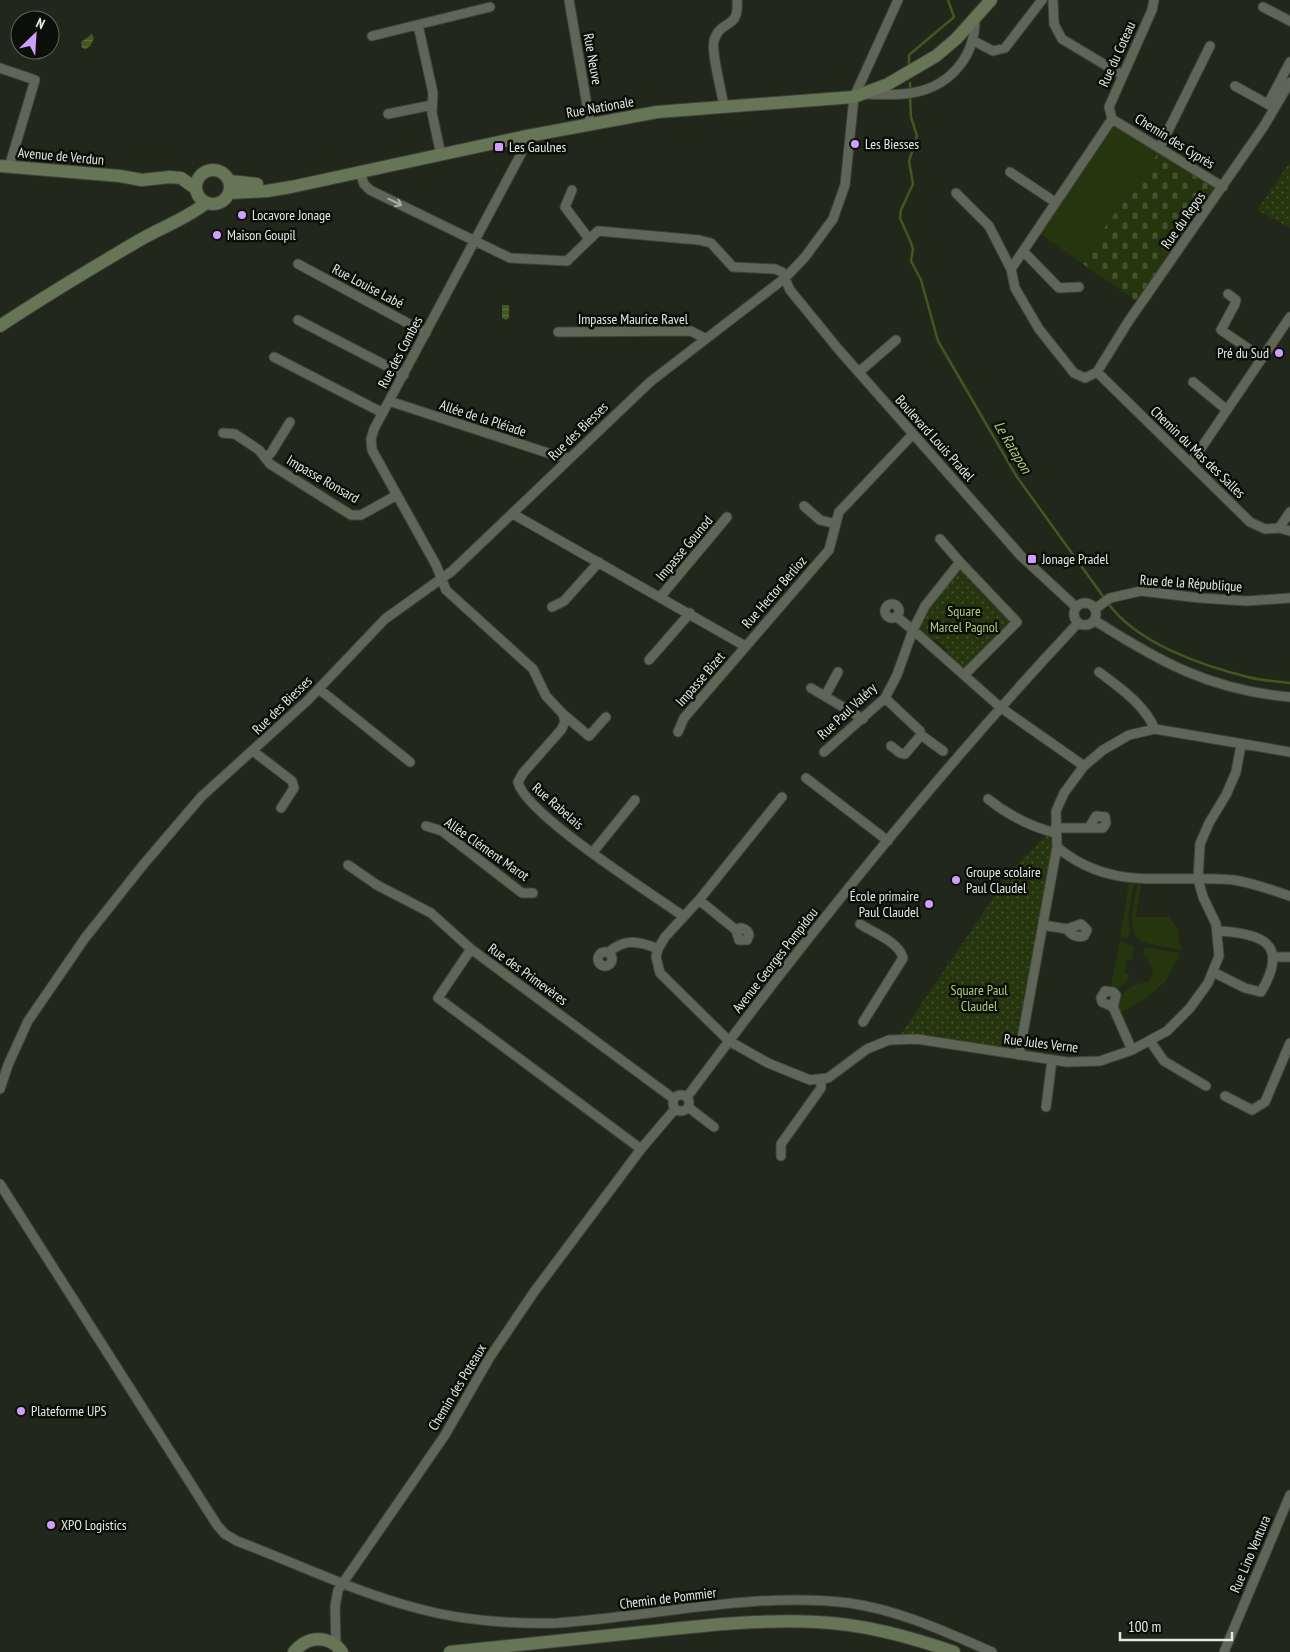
<svg xmlns="http://www.w3.org/2000/svg" width="1290" height="1652" font-family="'PT Sans Narrow',sans-serif">
<style>
.green{fill:#25350d}
.cemetery{fill:url(#cemetery-stones)}
.park{fill:url(#park-dots)}
.water{fill:url(#water-rules)}
.lines{fill:none;stroke-linecap:round;stroke-linejoin:round}
.stream{stroke:#41581e;stroke-width:2.5}
.minor-casing{stroke:#3f443a;stroke-width:11}
.secondary-casing{stroke:#3f443a;stroke-width:14}
.minor{stroke:#5f6658;stroke-width:9}
.secondary{stroke:#667555;stroke-width:12}
.oneway{stroke:#a9aea3}
.poi-dot{fill:#d19dfe;stroke:#0c0f09;stroke-width:2}
.labels{text-anchor:middle;dominant-baseline:central;stroke-width:5;stroke-linejoin:round;paint-order:stroke}
.street-label{font-size:14px;fill:#e5e9e0;stroke:#0c0f09}
.poi-label{font-size:14px;fill:#e5e9e0;stroke:#0c0f09;text-anchor:start}
.park-label{font-size:14px;fill:#aacf7b;stroke:#0c0f09}
.water-label{font-size:15px;font-style:italic;fill:#a9ce79;stroke:#0c0f09}
</style>
<defs>
<pattern id="cemetery-stones" width="16" height="16" patternUnits="userSpaceOnUse" patternTransform="scale(1.25)"><rect width="16" height="16" fill="#25350d"/><path d="M2 7V4a2 2 0 0 1 4 0v3zM10 15v-3a2 2 0 0 1 4 0v3z" fill="#445230"/></pattern>
<pattern id="park-dots" width="8" height="8" patternUnits="userSpaceOnUse" patternTransform="scale(1.25)"><rect width="8" height="8" fill="#25350d"/><path d="M2 2h.1M6 6h.1" fill="none" stroke="#445230" stroke-width="1.8" stroke-linecap="round"/></pattern>
<pattern id="water-rules" width="6" height="5" patternUnits="userSpaceOnUse" patternTransform="scale(1.25)"><rect width="6" height="5" fill="#41581e"/><path d="M0 2.5h6" fill="none" stroke="#5c703e"/></pattern>
</defs>
<rect width="100%" height="100%" fill="#21271a"/>
<path class="green" d="M1112,124L1159,152L1080,262L1038,232Z
M1129,883L1134,884L1128,917L1130,933L1126,938L1120,937Z
M1138,884H1141L1136,917H1169L1178,930L1181,950C1169,947 1154,946 1143,942C1124,934 1135,898 1138,884Z
M1120,941L1133,946V960L1127,959L1124,973L1130,975L1126,983L1117,990L1111,985Z
M1144,947L1180,953L1166,981L1146,998L1121,1013L1117,1008C1123,990 1130,984 1149,982L1153,972L1148,959L1143,954Z"/>
<path class="cemetery" d="M1159,152L1214,185L1216,193L1138,302L1080,262Z"/>
<path class="park" d="M1290,162V228L1257,210Z
M957,572H967L1010,618L1007,628L965,667L960,666L945,653L948,650L936,639L933,642L921,630L920,624L929,608Z
M1046,835L1052,840V847L1016,1043L1008,1050L928,1035L901,1034L1013,869Z"/>
<path class="water" d="M92,34L94,38L91,45L86,49L82,48L81,42Z
M502,305H509V318L506,320L502,318Z"/>
<g class="lines">
<path class="stream" d="M909,66V55L954,17L948,0
M910,90V83
M910,96L911,117L917,136L909,161L913,184L901,210L900,218L911,243L913,249L911,261L921,280L938,341L1017,477L1105,599
M1108,603C1136,643 1203,666 1248,677C1262,681 1276,681 1290,683"/>
<defs>
<path id="minor" d="M569,0L590,123
M1053,0L1054,24L1062,39L1122,75
M1263,7L1290,21
M418,25L433,93L432,113L441,155
M372,36L490,7
M974,41L993,51L1005,48L1042,0
M0,68L35,80L9,167
M1235,86L1273,107
M865,94C901,96 936,96 960,65C971,51 975,37 975,19
M1268,104L1290,62
M724,107C722,93 711,52 714,41C720,18 740,31 737,0
M388,114L432,105
M1112,119L1223,187
M1112,119L1109,107L1152,10L1154,0
M522,137L521,154L374,429L371,439L372,450L436,565L446,590L533,669L546,696L563,714L565,722L561,730L523,773L518,782C524,813 652,894 683,916
M1160,147L1210,46
M1010,172L1055,202
M360,173L364,184L370,190L510,258L567,261L598,231L699,240L711,243L733,267L775,269L782,272L790,290L839,350L1021,556L1076,607
M572,190L565,207L589,239
M956,193L989,226L1011,269L1112,119
M1023,251L1059,288L1079,287
M298,264L426,333
M1011,269L1015,288L1039,329L1074,373L1085,378L1097,372
M1228,294L1236,300L1235,304L1221,330L1262,358
M298,320L404,375
M558,332L691,331L706,339
M274,357L383,413
M859,372L896,340
M1097,372L1128,322L1264,126L1290,82
M1097,372L1250,522L1265,529L1279,528L1290,531
M1193,382L1227,410
M389,401L554,455L569,458
M223,433L235,434L259,450L270,464L351,515H361L397,495
M265,457L271,453L290,422
M1191,463L1290,317
M804,506L820,520L836,524
M513,514L745,646
M1279,528L1290,512
M940,539L960,562
M661,596L727,517
M1074 614a11 11 0 1 1 22 0a11 11 0 1 1-22 0Z
M885 611a7 7 0 1 1 14 0a7 7 0 1 1-14 0Z
M552,607L564,601L599,562
M1095,609L1110,598L1141,591L1200,598L1247,601L1290,598
M897,617L913,630L925,606L960,562L1017,622L964,675
M1094,620C1160,662 1210,690 1290,697
M649,660L690,613
M1099,672C1121,689 1143,703 1155,729
M811,688L863,719
M319,689L410,762
M825,696L838,672
M885,698L920,731L921,735L905,754L900,753L891,746
M563,714L589,736L606,717
M678,732L684,718L829,550L839,512L913,434
M921,735L943,751
M253,751L292,781L294,788L281,808
M824,752L885,698L897,675L913,630L1000,707L1084,766
M1290,752L1155,729L1129,735L1103,750L1084,766L1064,793L1056,811L1057,847C1113,894 1169,873 1234,880C1253,883 1272,890 1290,896
M806,778L888,841
M782,797L699,900L665,937L658,949L656,957L660,973L729,1041L768,1063L810,1080L828,1078L867,1049L889,1040L917,1039L1067,1062L1100,1061L1132,1050L1167,1031L1190,1008L1208,983L1219,956L1216,924L1203,897L1198,879L1200,844L1209,823L1226,795L1236,772L1241,745
M988,799C1009,816 1029,826 1055,833
M426,826L442,831L522,893H533
M1055,828H1103L1106,823L1105,817L1096,816L1090,826
M593,852L635,800
M348,865L377,885L431,913L471,949
M699,900L736,930L739,940H747L749,935C748,929 740,926 736,930
M860,924C874,933 899,942 903,958L863,1022
M1043,925L1067,929C1071,935 1077,938 1084,936L1087,930L1081,924L1067,929
M598 959a7 7 0 1 1 14 0a7 7 0 1 1-14 0Z
M609,952C625,938 639,941 658,949
M1275,957H1290
M1213,972L1245,988L1261,992C1290,943 1262,933 1217,931
M1113,1007L1102,1002L1101,998L1105,991L1113,992L1116,995L1113,1007L1132,1050
M1150,1041L1164,1061L1206,1086
M1019,1055L1057,847
M0,1089L8,1065L28,1021L85,938L143,865L201,797L308,700L385,619L452,571L650,382L785,278L805,257L833,219L845,185L854,97L898,0
M673 1103a8 8 0 1 1 16 0a8 8 0 1 1-16 0Z
M1225,1096L1252,1110L1265,1102L1290,1043
M687,1097C809,933 938,772 1078,623
M688,1107L714,1127
M1046,1107L1052,1060
M641,1149L438,998L471,949L674,1099
M781,1156V1144L821,1088V1079
M0,1184L217,1525L225,1534L237,1541C298,1564 357,1593 420,1609C464,1621 511,1624 557,1623C649,1617 757,1591 849,1603C899,1610 946,1632 992,1652
M336,1645L335,1607L338,1590L445,1435L490,1357L534,1292L641,1149L675,1109
M1224,1652L1290,1495"/>
<path id="secondary" d="M0,166L120,176L142,180L170,177L181,178L195,188
M196 187a17 17 0 1 1 34 0a17 17 0 1 1-34 0Z
M229,181L257,184
M229,193L267,191L291,187L522,137L657,112L854,97L888,84L936,56L956,39L991,0
M0,326C45,296 92,268 138,241C160,228 186,219 206,203
M294,1652C307,1636 329,1634 342,1652
M450,1652C515,1645 579,1639 643,1632C701,1626 759,1619 817,1622C864,1624 910,1637 954,1652"/>
</defs>
<use href="#minor" class="minor-casing"/>
<use href="#secondary" class="secondary-casing"/>
<use href="#minor" class="minor"/>
<use href="#secondary" class="secondary"/>
</g>
<defs><path id="oneway-shaft" d="M-6 0H5M1.5-3L5.5 0L1.5 3" fill="none" stroke-width="1.6" stroke-linecap="round" stroke-linejoin="round" transform="scale(1.25)"/></defs>
<use class="oneway" href="#oneway-shaft" transform="translate(395 202) rotate(26)"/>
<g class="poi-dot">
<circle cx="855" cy="144" r="5"/>
<rect x="494" y="142" width="10" height="10" rx="2.5"/>
<circle cx="242" cy="215" r="5"/>
<circle cx="217" cy="235" r="5"/>
<circle cx="1279" cy="353" r="5"/>
<rect x="1027" y="554" width="10" height="10" rx="2.5"/>
<circle cx="956" cy="880" r="5"/>
<circle cx="929" cy="904" r="5"/>
<circle cx="21" cy="1411" r="5"/>
<circle cx="51" cy="1525" r="5"/>
</g>
<g class="labels">
<g class="street-label">
<text transform="translate(1117 54) rotate(-66)">Rue du Coteau</text>
<text transform="translate(593 59) rotate(80)">Rue Neuve</text>
<text transform="translate(600 107) rotate(-10)">Rue Nationale</text>
<text transform="translate(1175 141) rotate(32)">Chemin des Cyprès</text>
<text transform="translate(61 156) rotate(5)">Avenue de Verdun</text>
<text transform="translate(1183 220) rotate(-55)">Rue du Repos</text>
<text transform="translate(368 286) rotate(28)">Rue Louise Labé</text>
<text x="633" y="319">Impasse Maurice Ravel</text>
<text transform="translate(400 352) rotate(-62)">Rue des Combes</text>
<text transform="translate(483 418) rotate(18)">Allée de la Pléiade</text>
<text transform="translate(578 431) rotate(-44)">Rue des Biesses</text>
<text transform="translate(935 438) rotate(48)">Boulevard Louis Pradel</text>
<text transform="translate(1198 452) rotate(44)">Chemin du Mas des Salles</text>
<text transform="translate(323 479) rotate(30)">Impasse Ronsard</text>
<text transform="translate(684 548) rotate(-50)">Impasse Gounod</text>
<text transform="translate(1191 583) rotate(4)">Rue de la République</text>
<text transform="translate(774 592) rotate(-49)">Rue Hector Berlioz</text>
<text transform="translate(700 679) rotate(-49)">Impasse Bizet</text>
<text transform="translate(282 705) rotate(-44)">Rue des Biesses</text>
<text transform="translate(847 711) rotate(-43)">Rue Paul Valéry</text>
<text transform="translate(558 806) rotate(41)">Rue Rabelais</text>
<text transform="translate(487 849) rotate(35)">Allée Clément Marot</text>
<text transform="translate(775 960) rotate(-52)">Avenue Georges Pompidou</text>
<text transform="translate(528 974) rotate(36)">Rue des Primevères</text>
<text transform="translate(1041 1043) rotate(7)">Rue Jules Verne</text>
<text transform="translate(457 1387) rotate(-59)">Chemin des Poteaux</text>
<text transform="translate(1250 1554) rotate(-67)">Rue Lino Ventura</text>
<text transform="translate(668 1598) rotate(-7)">Chemin de Pommier</text>
</g>
<g class="poi-label">
<text x="865" y="144">Les Biesses</text>
<text x="509" y="147">Les Gaulnes</text>
<text x="252" y="215">Locavore Jonage</text>
<text x="227" y="235">Maison Goupil</text>
<text x="1269" y="353" text-anchor="end">Pré du Sud</text>
<text x="1042" y="559">Jonage Pradel</text>
<text x="966" y="872">Groupe scolaire<tspan x="966" dy="16">Paul Claudel</tspan></text>
<text x="919" y="896" text-anchor="end">École primaire<tspan x="919" dy="16">Paul Claudel</tspan></text>
<text x="31" y="1411">Plateforme UPS</text>
<text x="61" y="1525">XPO Logistics</text>
</g>
<g class="park-label">
<text x="964" y="611">Square<tspan x="964" dy="16">Marcel Pagnol</tspan></text>
<text x="979" y="990">Square Paul<tspan x="979" dy="16">Claudel</tspan></text>
</g>
<g class="water-label">
<text transform="translate(1013 447) rotate(59)">Le Ratapon</text>
</g>
</g>
<g transform="translate(35 35) rotate(25)"><circle r="24" fill="#0c0f09" stroke="#63665f"/>
<path d="M0-4L9 19L0 12L-9 19Z" fill="#d19dfe"/>
<text y="-8" font-size="14" font-weight="bold" text-anchor="middle" fill="#e5e9e0">N</text>
</g>
<path d="M1120 1632v8h112v-8" fill="none" stroke="#e5e9e0" stroke-width="2.5"/>
<text x="1128" y="1632" font-size="15" fill="#e5e9e0" stroke="#0c0f09" stroke-width="4" paint-order="stroke">100 m</text>
</svg>
